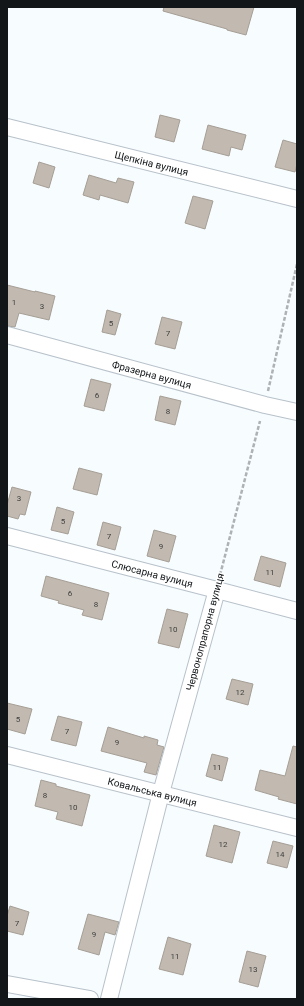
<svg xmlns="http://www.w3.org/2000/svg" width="304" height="1006" font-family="Roboto,sans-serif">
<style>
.building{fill:#c2bab1;stroke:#a59e95}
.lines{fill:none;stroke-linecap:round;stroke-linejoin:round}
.street-casing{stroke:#b8c2ca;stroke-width:18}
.path{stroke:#aeb2b5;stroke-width:2.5;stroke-dasharray:4 2;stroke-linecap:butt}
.street{stroke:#fff;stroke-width:16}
.labels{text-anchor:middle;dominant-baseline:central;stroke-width:3;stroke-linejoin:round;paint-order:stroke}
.number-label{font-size:8px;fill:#3e3f3e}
.street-label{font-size:10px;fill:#121618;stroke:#fff}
</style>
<rect width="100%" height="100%" fill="#f7fcff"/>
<path class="building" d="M164,7H254L246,35L227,30V29L163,11Z
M160,115L180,120L174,142L155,137Z
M208,125L246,135L242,150L231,147L229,156L202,149Z
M283,140L297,144V164L295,172L275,167Z
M39,162L55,167L49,188L33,183Z
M89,175L116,183L118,178L134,182L128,203L100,195L99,200L83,195Z
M193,196L213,201L205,229L185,223Z
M7,285L35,292V291L55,296L49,320L19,313L15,327L7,326Z
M107,310L121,314L115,335L102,332Z
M162,317L182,322L175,349L155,344Z
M91,379L111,384L104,411L84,406Z
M160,396L181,401L175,425L155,420Z
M79,468L102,474L97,495L73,489Z
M12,487L31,492L25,515L20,514L18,519L7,516V505Z
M57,507L74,512L68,534L51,530Z
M103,522L121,527L115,550L97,545Z
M154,530L176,536L169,562L147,556Z
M261,556L286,563L280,587L254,580Z
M46,576L109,593L102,620L82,615L84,610L58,603L59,601L41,596Z
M167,609L188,614L179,648L158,643Z
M232,679L253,684L248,705L226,699Z
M7,703L32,709L25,734L7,729Z
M58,716L82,722L76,746L51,740Z
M108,727L144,738V736L158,740L157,745L164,747L156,775L144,772L147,763L101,751Z
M293,746L297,747V804L278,799L279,797L255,790L260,770L285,776Z
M212,754L228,758L222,781L206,776Z
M41,780L56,784V786L90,795L82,826L56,819L58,812L35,806Z
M214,825L240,832L232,863L206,856Z
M273,841L293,846L287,868L267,863Z
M10,906L29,912L23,935L7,931V916Z
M88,914L119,922L115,935L105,932L99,955L78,949Z
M168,937L191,944L183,975L159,969Z
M247,951L266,956L258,987L239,982Z"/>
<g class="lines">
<defs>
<g id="street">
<path id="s1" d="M7,127L297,199"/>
<path id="s2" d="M7,335L265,405L297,412"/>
<path id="s3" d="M7,536L217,590L297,611"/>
<path id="s4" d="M7,755L297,828"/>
<path d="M7,984L90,999"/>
<path d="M109,999L161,793L217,590"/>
</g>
</defs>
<use href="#street" class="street-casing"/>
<path class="path" d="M268,391L297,264
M220,575L260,421"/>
<use href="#street" class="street"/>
</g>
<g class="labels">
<g class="number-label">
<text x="14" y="302">1</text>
<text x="42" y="306">3</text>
<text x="111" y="323">5</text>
<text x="168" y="333">7</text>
<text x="97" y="395">6</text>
<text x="168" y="411">8</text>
<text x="19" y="498">3</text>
<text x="63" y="521">5</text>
<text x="109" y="536">7</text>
<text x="161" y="546">9</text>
<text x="270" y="572">11</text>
<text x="70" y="593">6</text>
<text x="96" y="604">8</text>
<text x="173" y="629">10</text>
<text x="240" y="692">12</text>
<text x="18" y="719">5</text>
<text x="67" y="731">7</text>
<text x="117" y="742">9</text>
<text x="217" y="767">11</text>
<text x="45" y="795">8</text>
<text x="73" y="807">10</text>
<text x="223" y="844">12</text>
<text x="280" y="854">14</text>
<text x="17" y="923">7</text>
<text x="94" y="934">9</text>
<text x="175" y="956">11</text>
<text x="253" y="969">13</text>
</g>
<g class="street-label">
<text stroke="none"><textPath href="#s1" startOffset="149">Щепкіна вулиця</textPath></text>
<text stroke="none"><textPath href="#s2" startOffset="150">Фразерна вулиця</textPath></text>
<text stroke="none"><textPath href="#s3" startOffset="150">Слюсарна вулиця</textPath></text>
<text transform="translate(205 632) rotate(-75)">Червонопрапорна вулиця</text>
<text stroke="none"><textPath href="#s4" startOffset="150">Ковальська вулиця</textPath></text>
</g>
</g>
<rect width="304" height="1006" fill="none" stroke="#121618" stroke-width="16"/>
</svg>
